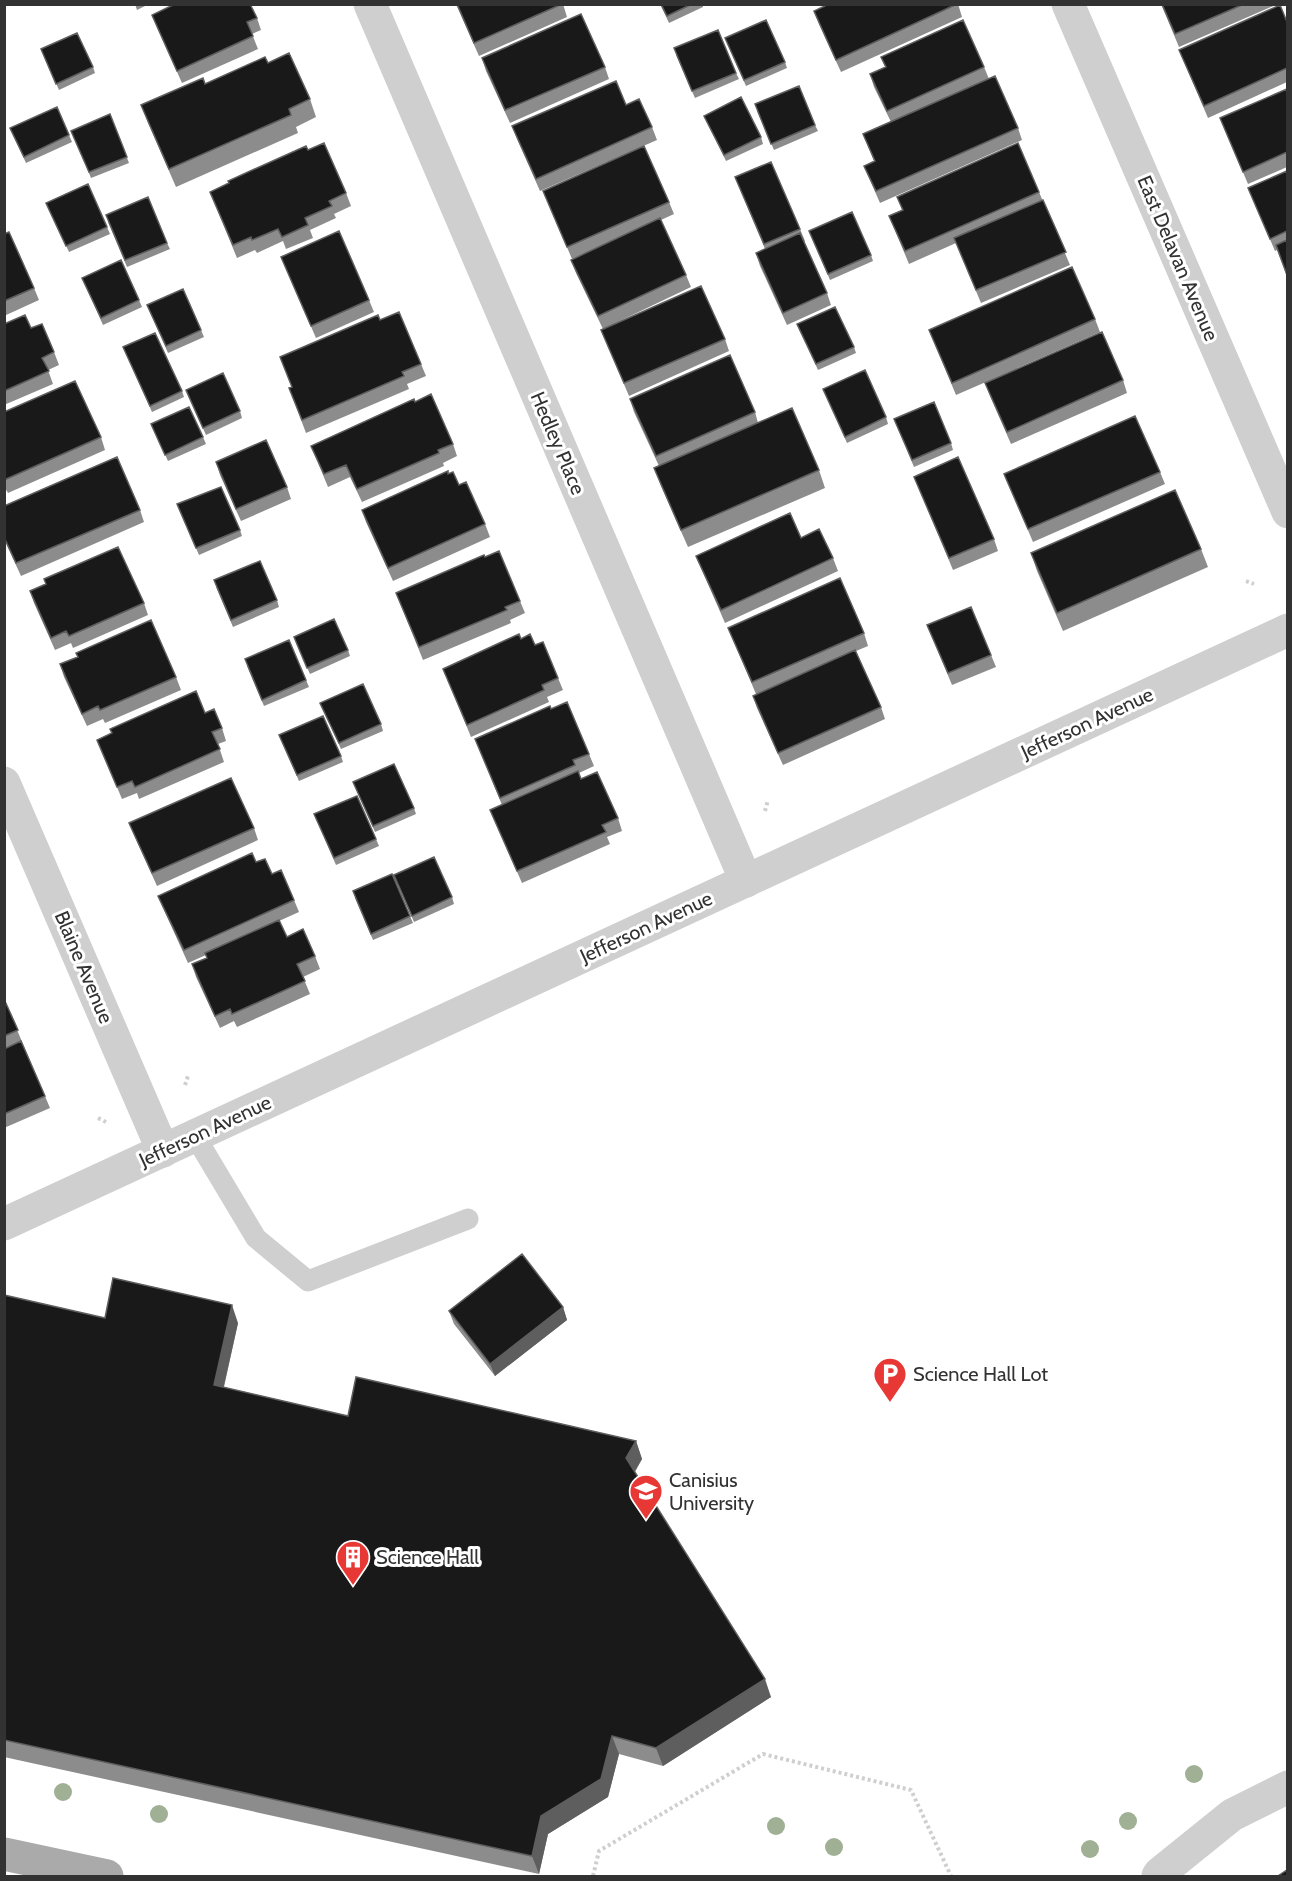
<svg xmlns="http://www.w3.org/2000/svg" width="1292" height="1881" font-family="Cabin,sans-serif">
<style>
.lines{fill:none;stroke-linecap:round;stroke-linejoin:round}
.path{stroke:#cfcfcf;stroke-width:4;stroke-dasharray:3 3;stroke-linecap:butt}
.service{stroke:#cfcfcf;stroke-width:21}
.minor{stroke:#cfcfcf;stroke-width:33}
.tertiary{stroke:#cfcfcf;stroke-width:33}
.primary{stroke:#aaa;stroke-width:33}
.tree{fill:#9fb095}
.wall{fill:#8c8c8c}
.shaded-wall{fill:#5e5e5e}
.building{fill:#191919;stroke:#5e5e5e;stroke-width:1.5}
.labels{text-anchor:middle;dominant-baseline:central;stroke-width:6;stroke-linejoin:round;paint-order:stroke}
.street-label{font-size:20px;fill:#323232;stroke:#fff}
.poi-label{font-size:20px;fill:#323232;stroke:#fff;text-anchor:start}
</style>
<rect width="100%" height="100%" fill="#fff"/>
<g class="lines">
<path class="path" d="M1246,581L1254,584
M765,811L768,800
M185,1085L188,1076
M98,1118L106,1122
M593,1876L599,1851L763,1754L911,1790L951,1876"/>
<path class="service" d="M195,1136L256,1238L308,1281L468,1219"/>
<path class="minor" d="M370,4L746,881
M4,783L163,1151
M1158,1876L1160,1873L1232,1815L1288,1787"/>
<path class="tertiary" d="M1068,4L1288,512
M4,1224L1288,630"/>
<path class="primary" d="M4,1854L107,1876"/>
</g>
<g class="tree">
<circle cx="1194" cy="1774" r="9"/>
<circle cx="63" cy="1792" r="9"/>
<circle cx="159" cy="1814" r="9"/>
<circle cx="1128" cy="1821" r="9"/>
<circle cx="776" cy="1826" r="9"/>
<circle cx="834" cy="1847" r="9"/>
<circle cx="1090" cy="1849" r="9"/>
</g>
<path class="wall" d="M135,4H149L137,10Z
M456,4H563L567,17L479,56Z
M660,4H703V7L669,23Z
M958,4L962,17L841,72L819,24L814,11Z
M1161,4H1278L1179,47Z
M152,15L257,18L261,30L252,34L258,49L182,83L157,27Z
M1287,22V82L1208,118L1179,50Z
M725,38L785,62L787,68L746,86Z
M41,49L93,67L95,73L59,90Z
M676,55L736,73L739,79L695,98Z
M881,57L984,67L989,79L1018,128L1022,140L880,203L869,178L864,166L874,161L863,134L891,122L874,87L870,74L885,67Z
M482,58L605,67L609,79L510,123L486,71Z
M268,63L310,99L316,117L296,127L298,133L176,187L148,123L141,105Z
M1287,89V167L1248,184L1220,118Z
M757,111L815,125L818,131L774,150Z
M110,114L129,163L91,178L74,137Z
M704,116L761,137L763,144L726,161Z
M512,126L652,127L657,140L540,191L517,139Z
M10,128L69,135L72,142L26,163Z
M308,150L346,193L351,206L334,214L336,218L310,230L313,238L286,249L283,241L257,253L255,250L237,258L210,192Z
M1287,171V276L1277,250L1275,251L1248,188Z
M735,177L800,229L805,241L804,242L827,293L831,305L787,325L760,266L756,253L765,249Z
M543,191L669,202L674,214L661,220L686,275L691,287L603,329L576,273L571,260L604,245L572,259Z
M1039,192L1070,265L981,303L956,243L909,264L889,216L902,210L897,197Z
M46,203L107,227L110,234L69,252Z
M108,222L167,243L170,249L127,267Z
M809,231L871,255L873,261L830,280Z
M4,234L34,288L39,300L4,316Z
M281,257L369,300L374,312L316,338L286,269Z
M82,278L139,300L142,307L103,325Z
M147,305L201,330L204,337L168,353Z
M1095,319L1100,332L956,395L929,330Z
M380,320L421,364L426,376L407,384L409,389L306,433L289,388L292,387L280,357Z
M4,324L31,328L54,352L59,365L48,370L53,384L4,405Z
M797,324L854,347L856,353L818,370Z
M601,330L725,339L729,351L629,396Z
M123,347L182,391L184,397L152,412Z
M1123,380L1127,393L1011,444L990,396L985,383Z
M823,389L886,417L888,424L847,443Z
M186,390L240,411L242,418L206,435Z
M630,399L755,412L758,423L819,470L825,488L688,547L661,486L654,468L659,466L634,412Z
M415,402L453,444L457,456L443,463L444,466L362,502L350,477L328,487L311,446Z
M4,412L101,437L105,450L8,493L5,488H4Z
M894,419L951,443L953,450L914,467Z
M151,424L203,437L206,444L168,461Z
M216,462L287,487L291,499L241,521L220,475Z
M1160,472L1165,484L1033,542L1004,474Z
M914,477L994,539L998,551L953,570Z
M459,485L485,524L490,537L393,581L366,522L362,510Z
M4,506L140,510L144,522L21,576L4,539Z
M180,511L240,530L242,536L199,555Z
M801,538L833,558L838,571L725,623L701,568L696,556Z
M1201,549L1208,567L1063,631L1037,571L1031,553Z
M216,587L277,600L279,607L233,627Z
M30,591L144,603L148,615L73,648L71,643L55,650L34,603Z
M396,593L520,601L525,613L510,620L511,623L423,660Z
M927,625L991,655L996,667L952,685Z
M728,628L864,633L868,646L856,651L881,707L885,719L783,765L757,708L753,696L756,694Z
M521,639L535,645L558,678L563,690L547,697L549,702L471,737L443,669Z
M296,643L348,650L350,656L310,674Z
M60,664L176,677L181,690L105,723L103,719L87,726L64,677Z
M247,666L306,680L309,687L264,706Z
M320,703L381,724L383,731L341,749Z
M551,709L589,754L594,766L579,773L581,779L618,818L622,831L607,837L610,844L522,883L490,810L502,805L475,739Z
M205,713L222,728L226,741L218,744L224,762L139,799L137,793L122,799L97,740Z
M279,735L341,756L343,762L299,781Z
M353,782L414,808L416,814L375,832Z
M314,814L376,839L379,846L336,865Z
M129,823L254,828L258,840L157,886L134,835Z
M256,862L272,874L294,900L299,912L279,921L287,937L315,956L320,969L303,977L310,994L237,1027L234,1021L220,1028L196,977L192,964L207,958L206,955L188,963L163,908L158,896Z
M394,875L452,897L454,904L414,922Z
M355,898L410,916L413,923L373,940Z
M4,999L50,1108L4,1128Z
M4,1295L105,1318L238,1323L224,1387L348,1416L636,1441L642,1459L635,1472L771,1697L663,1766L619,1754L608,1797L548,1834L539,1874L4,1757Z
M563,1307L567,1320L495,1376L454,1324L449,1311Z"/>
<path class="shaded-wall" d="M232,1305L238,1323L220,1403L214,1385Z
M563,1307L567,1320L495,1376L490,1364Z
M636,1441L642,1459L632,1476L626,1458Z
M765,1679L771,1697L663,1766L656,1748Z
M612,1736L619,1754L608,1797L548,1834L539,1874L532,1856L541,1816Z"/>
<path class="building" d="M175,4H250L257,18L247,22L253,36L177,71L152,15Z
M457,4H562L474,43Z
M661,4H692L667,16Z
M829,4H957L836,60L814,11Z
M1162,4H1244L1175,34Z
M1280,5L1287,22V68L1204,106L1179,50Z
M581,14L605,67L505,110L482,58Z
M766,20L785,62L744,80L725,38Z
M963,20L984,67L887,111L870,74L886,67L881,57Z
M718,30L736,73L692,91L674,48Z
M77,33L93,67L56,84L41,49Z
M289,53L310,99L289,109L291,115L169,169L141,105L203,78L205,84L265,57L268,63Z
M995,76L1018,128L876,191L864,166L875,161L863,134Z
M616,81L626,105L639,99L652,127L536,179L512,126Z
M799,86L815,125L771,144L755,104Z
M1287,89V152L1243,172L1220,118Z
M741,97L761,137L724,155L704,116Z
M57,107L69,135L24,157L10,128Z
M110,114L127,157L89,172L71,131Z
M324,143L346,193L329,201L332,206L305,218L308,225L282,237L278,229L252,240L251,237L233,245L210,192L229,183L228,181L306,146L308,150Z
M1018,143L1039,192L905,251L889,216L903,210L897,197Z
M644,146L669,202L567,247L543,191Z
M771,162L800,229L764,244L735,177Z
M1287,171V231L1270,239L1248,188Z
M88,184L107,227L66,246L46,203Z
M148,197L167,243L125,260L106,215Z
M1043,200L1066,252L976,290L954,238Z
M852,212L871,255L828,274L809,231Z
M660,218L686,275L598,316L571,260Z
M339,231L369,300L311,326L281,257Z
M9,232L34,288L4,301V234Z
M800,233L827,293L783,313L756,253Z
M1287,240V275L1276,245Z
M121,260L139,300L101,318L82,278Z
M1072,267L1095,319L952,383L929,330Z
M701,286L725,339L624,383L601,330Z
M183,289L201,330L166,346L147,305Z
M835,307L854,347L816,364L797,324Z
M399,312L421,364L402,372L404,376L302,420L289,388L292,387L280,357L378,315L380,320Z
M25,315L31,328L42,324L54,352L42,358L49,371L4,391V324Z
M1102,332L1123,380L1007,432L985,383Z
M155,333L182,391L150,406L123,347Z
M730,355L755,412L656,456L630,399Z
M865,370L886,417L845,437L823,389Z
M223,373L240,411L203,428L186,390Z
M75,381L101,437L4,480V412Z
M431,394L453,444L438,450L439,453L357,489L346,465L324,474L311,446L414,399L415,402Z
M934,402L951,443L912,460L894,419Z
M189,407L203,437L165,455L151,424Z
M792,408L819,470L681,530L654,468Z
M1135,416L1160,472L1028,529L1004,474Z
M266,440L287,487L236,509L216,462Z
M117,457L140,510L16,563L4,537V506Z
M958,457L994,539L949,558L914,477Z
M448,471V474L453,472L459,485L466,482L485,524L388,568L362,510Z
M221,487L240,530L196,548L177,504Z
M1175,490L1201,549L1057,613L1031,553Z
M790,513L801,538L819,529L833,558L721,610L696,556Z
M118,547L144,603L69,636L66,631L51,638L30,591L46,584L44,579Z
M499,551L520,601L505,607L507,610L419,647L396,593L484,555L485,557Z
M260,561L277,600L231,620L214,580Z
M840,578L864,633L752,682L728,628Z
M971,607L991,655L948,673L927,625Z
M334,619L348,650L307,668L294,637Z
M151,620L176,677L100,710L98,706L82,714L60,664L78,657L76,653Z
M519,634L521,639L530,634L535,645L543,642L558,678L542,685L544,690L467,725L443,669Z
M289,640L306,680L262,700L245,659Z
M855,650L881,707L778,753L753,696Z
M363,684L381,724L339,743L320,703Z
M196,691L205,713L214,709L222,728L212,732L220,749L135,787L132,781L117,787L97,740L112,733L110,729Z
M567,702L589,754L573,760L575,765L500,798L475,739L550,706L551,709Z
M323,716L341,756L297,775L279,735Z
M394,764L414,808L373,826L353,782Z
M578,771L581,779L597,772L618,818L602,825L606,832L517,871L490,810Z
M231,778L254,828L152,873L129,823Z
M357,796L376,839L334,858L314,814Z
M252,853L256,862L265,859L272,874L281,870L294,900L184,950L158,896Z
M434,857L452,897L412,916L394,875Z
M392,874L410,916L371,934L353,891Z
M279,920L287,937L303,929L315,956L297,964L305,981L232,1014L230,1009L215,1016L192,964L207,958L205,953Z
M4,999L18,1030L4,1036Z
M21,1041L45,1096L4,1114V1049Z
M522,1254L563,1307L490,1364L449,1311Z
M113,1278L232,1305L214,1385L348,1416L356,1377L636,1441L626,1458L765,1679L656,1748L612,1736L601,1779L541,1816L532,1856L4,1740V1295L105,1318Z
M1287,1870V1876H1278Z"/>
<defs>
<symbol id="parking-pin" viewBox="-11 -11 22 30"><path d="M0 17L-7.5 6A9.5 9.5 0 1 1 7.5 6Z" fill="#e83835" stroke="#fff"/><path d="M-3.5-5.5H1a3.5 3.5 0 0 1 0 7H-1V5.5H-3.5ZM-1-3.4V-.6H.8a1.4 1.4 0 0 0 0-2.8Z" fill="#fff"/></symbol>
<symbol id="university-pin" viewBox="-11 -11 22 30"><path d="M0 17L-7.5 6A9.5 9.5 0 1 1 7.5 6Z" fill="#e83835" stroke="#fff"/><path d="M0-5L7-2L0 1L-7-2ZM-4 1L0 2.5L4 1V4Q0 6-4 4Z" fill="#fff"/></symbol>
<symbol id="building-pin" viewBox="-11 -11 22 30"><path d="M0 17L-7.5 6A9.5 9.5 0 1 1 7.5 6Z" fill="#e83835" stroke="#fff"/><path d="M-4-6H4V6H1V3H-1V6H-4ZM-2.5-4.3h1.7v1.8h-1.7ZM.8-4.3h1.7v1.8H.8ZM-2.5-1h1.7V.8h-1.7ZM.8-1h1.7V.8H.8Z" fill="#fff"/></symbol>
</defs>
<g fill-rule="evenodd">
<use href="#parking-pin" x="871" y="1355" width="38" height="52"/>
<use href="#university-pin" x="627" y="1472" width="38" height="52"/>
<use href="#building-pin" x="334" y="1538" width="38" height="52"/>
</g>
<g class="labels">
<g class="street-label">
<text transform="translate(1178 258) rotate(67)">East Delavan Avenue</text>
<text transform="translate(558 443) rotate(67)">Hedley Place</text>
<text transform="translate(1087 723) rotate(-25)">Jefferson Avenue</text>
<text transform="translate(646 927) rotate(-25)">Jefferson Avenue</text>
<text transform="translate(84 967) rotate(67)">Blaine Avenue</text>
<text transform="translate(205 1131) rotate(-25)">Jefferson Avenue</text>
</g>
<g class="poi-label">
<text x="913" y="1374">Science Hall Lot</text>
<text x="669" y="1480">Canisius<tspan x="669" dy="23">University</tspan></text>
<text x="376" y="1557">Science Hall</text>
</g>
</g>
<rect width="1292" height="1881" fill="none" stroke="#323232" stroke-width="12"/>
</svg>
